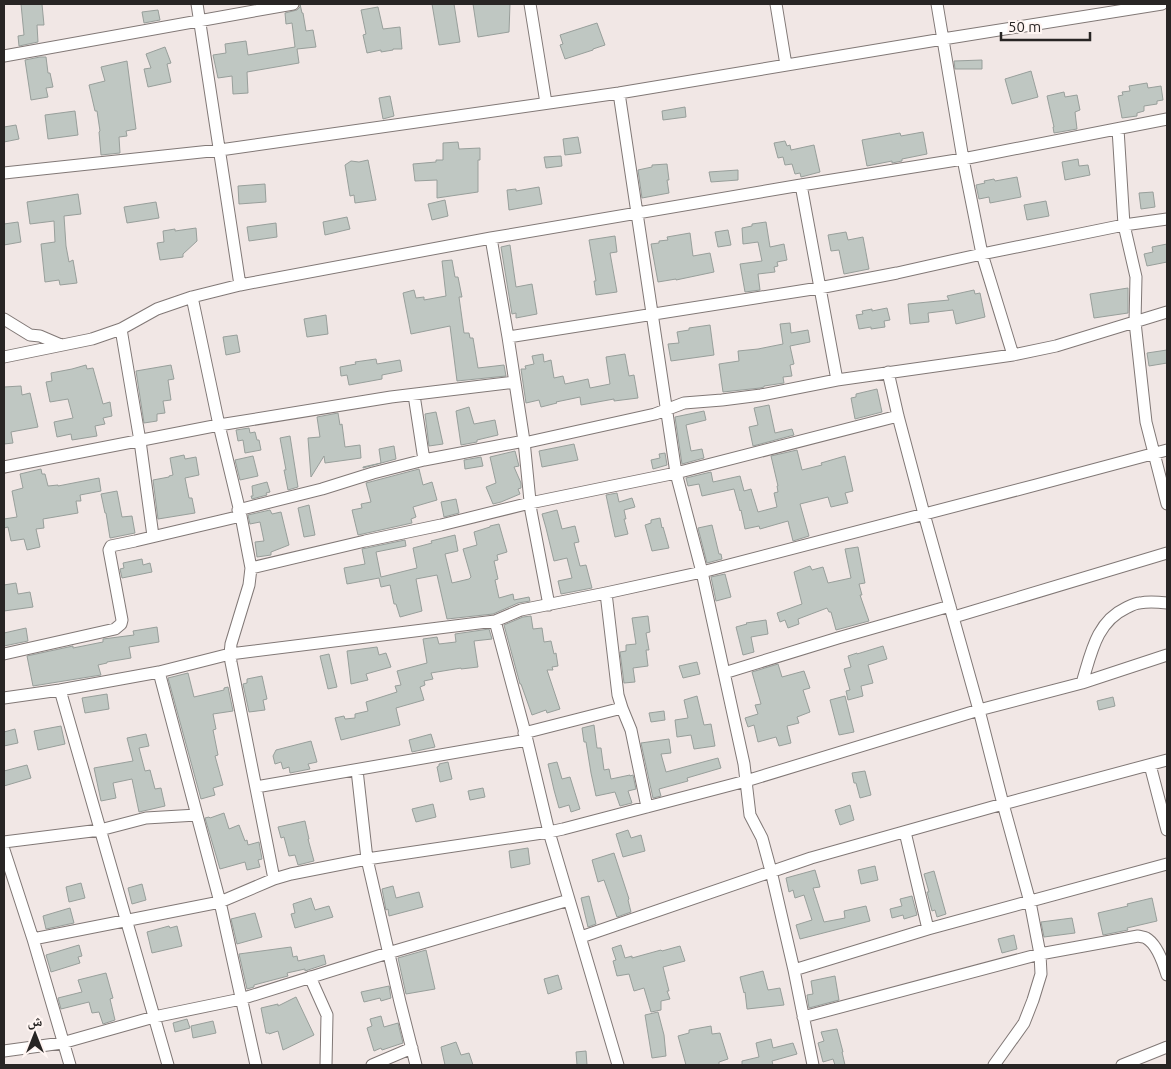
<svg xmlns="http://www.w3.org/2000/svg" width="1171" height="1069" font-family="Ubuntu,'Noto Naskh Arabic',sans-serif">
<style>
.building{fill:#bfc7c2;stroke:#989f9b}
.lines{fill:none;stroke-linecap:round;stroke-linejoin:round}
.street-casing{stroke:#817876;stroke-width:13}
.street{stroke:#fff;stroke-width:11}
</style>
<rect width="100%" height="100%" fill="#f1e7e5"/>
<path class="building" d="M21,4H42L44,25H37L38,42L19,46L18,36L24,35Z
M300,4L302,13H303L306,31L313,30L316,47L297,49L299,63L247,72L248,93L233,94L232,76L218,78L213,55L226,53L225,44L246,41L248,55L295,47L292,23L286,24L285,13L297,10L300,7Z
M432,4H454L460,42L439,45Z
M473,4H510L509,32L478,37Z
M378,7L383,29L400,27L402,49H393V50L381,52V50L367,53L363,35L366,34L361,10Z
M158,10L160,20L144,23L142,12Z
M597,23L605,45L593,49V50L565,59L560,45L563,44L560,35Z
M165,47L171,63L167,64L171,82L148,87L144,69L151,68L146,54Z
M40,57H46L48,73H50L53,87L46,88L48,97L31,100L25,60Z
M982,60V69H955L954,61Z
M127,61L136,129L126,131L127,136L119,137L120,153L101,155L99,132L100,131L97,111H95L89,85L105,81L101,67Z
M1031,71L1038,97L1012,104L1005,79Z
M1147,83L1148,88L1161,86L1163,100L1157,101V104L1144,106V111L1137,113V116L1122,118L1118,96L1123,95L1122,92L1130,91L1129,86Z
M1064,92L1065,97L1077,95L1080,110L1075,112L1077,129L1054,133L1053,127H1054L1047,96Z
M390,96L394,116L383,119L379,98Z
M685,107L686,117L663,120L662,111Z
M75,111L78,135L48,139L45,115Z
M16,125L19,139L4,142V127Z
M923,132L927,154L902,159V161L892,163V161L867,166L862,140L900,133L901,136Z
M578,137L581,153L565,155L563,139Z
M785,141L787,146L790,145L791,150L814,145L820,172L801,177L800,173L795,174L792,164L785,165L783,157L778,158L774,143Z
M458,142L459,149L480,148V160H478V192L437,198V180L415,181L413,164L436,162V160H443V143Z
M561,156L562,166L546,168L544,157Z
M1078,159L1079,166L1088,165L1090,175L1065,180L1062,162Z
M368,160L376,200L355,203L354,195L350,196L345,165L351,161L359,162Z
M667,164L669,180H667L669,193L642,198L638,170L652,167V165Z
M738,170V180L711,182L709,172Z
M1017,177L1021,197L990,203L989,197L979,199L976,185L985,183L984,181L994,179L995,181Z
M265,184L266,202L239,204L238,186Z
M539,187L542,204L509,210L507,190L516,189V191Z
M1153,192L1155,207L1141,209L1139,193Z
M78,194L81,214L64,216L66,246L69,262L73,260L77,283L60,285L59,280L45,282L41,244L55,242L54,221L30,224L27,202Z
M445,200L448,216L432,220L428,204Z
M1046,201L1049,216L1027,220L1024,205Z
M156,202L159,218L127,223L124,207Z
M347,217L350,229L325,235L323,222Z
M18,222L21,242L4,245V224Z
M766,222L770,247L784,244L787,260L777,262L778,266L774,267L775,272L758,274L760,290L745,292L740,264L762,261L758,242L743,244L742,228L752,226V224Z
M276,223L277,237L249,241L247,227Z
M196,228L197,241L183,254V257L160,260L157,243L164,242L163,231L175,229V231Z
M728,230L731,245L718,247L715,232Z
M846,232L848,240L863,237L869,269L844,274L839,250L831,251L828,235Z
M690,233L693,256L710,253L714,272L676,280V279L658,282L651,244L659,243V241L668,240L667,237Z
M615,236L617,252L610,253L617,292L596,295L594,281H596L589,240Z
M1167,244V262L1147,266L1144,254L1153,252L1152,247Z
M510,245L516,287L532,284L537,314L516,318V313L512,314L501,247Z
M452,260L455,277H458L462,297H459L464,333H469L470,338H473L478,368L504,365L506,376L457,381L450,326L411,334L403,293L414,290L416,298L424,297V300L446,296L442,261Z
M1128,288V313L1094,318L1090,294Z
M974,290L975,294L980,293L985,317L956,324L953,310L928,313L929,322L910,324L908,304L949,300L947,296Z
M887,308L890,320L884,321L885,327L871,329V327L859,329L856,315L863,314L862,311L872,309V311Z
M326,315L328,334L307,337L304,319Z
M790,323L791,333L808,330L810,342L790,346L794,364L790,365L792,376L783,377L784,383L764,386V387L760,388L723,392L719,364L739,361L738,351L758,349L783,344L780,324Z
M710,325L714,355L671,361L668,344L679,343L677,332L689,330V328Z
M237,335L240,352L226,355L223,337Z
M1167,350V363L1149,366L1147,353Z
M543,354L544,362L551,360L554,378L563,376L565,384L588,379L590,388L610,384L606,357L625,354L629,376L634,375L638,398L614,401V399L581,405L580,397L556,402L557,403L541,407L539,400L526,403L521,369H526L525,366L534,364L532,356Z
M376,359L377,364L400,360L402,371L382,375V379L349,385L347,375L341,376L340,367L356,364L355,362Z
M86,365L87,369L93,368L103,404L110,402L112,416L103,418L105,424L95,426L97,436L72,440L71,434L57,437L54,422L73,418L68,399L50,402L46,382L52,381L51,373L72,369Z
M171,365L174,379L168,380L171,400L163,401L165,413L157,414V421L144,423L136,371Z
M21,386L22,395L30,393L38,427L11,432L13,443L4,444V387Z
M877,389L882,412L855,419L851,398L856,397V394Z
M769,405L775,433L792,429L794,435L753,446L749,427L758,425L754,408Z
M469,407L474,424L495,420L498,435L477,440V442L461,445L456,411Z
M704,411L706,420L686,425L691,451L702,449L704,458L682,464L675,417Z
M436,412L443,444L429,446L425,414Z
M338,413L340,425L342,424L345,447L360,445L361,458L325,463L324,456L311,477L308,438L320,437L317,417Z
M249,428L250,433L255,432L257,440H259L261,450L245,453L243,440L238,441L236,430Z
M290,436L298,487L288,490L284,470H286L280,438Z
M574,444L578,460L542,467L539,451Z
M394,446L396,459L363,468V467L381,463L379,449Z
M797,450L802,470L822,465L821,463L845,456L853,491L845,493L848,503L831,507L828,497L800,504L809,536L793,541L788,521L760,529L759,526L745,529L741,510L740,511L734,489L702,496L699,484L688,486L686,478L711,472L713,482L740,476L744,491L751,489L758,512L777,507L774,493L778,492L777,486H778L771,456Z
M515,451L519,466L514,467L521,483V488L518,489L520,494L501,502L493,504L486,487L496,483L490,457Z
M665,453L667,465L653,469L651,460L660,458L659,454Z
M184,455L185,459L196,457L199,475L185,478L189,498H192L195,513L158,519L153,480L169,477V476L173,475L170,458Z
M253,456L258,476L240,480L235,460Z
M481,457L483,466L465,469L464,460Z
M41,469L42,474H45L48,486L58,485V486L99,478L101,491L80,495L81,501H76L78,513L43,519L44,528L36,529L40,547L27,550L24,539L11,541L8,527L4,528V519L17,517L12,491L23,488L20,474Z
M419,469L423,485L432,482L437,500L413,507L416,517L411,519L412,523L358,535L352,510L362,508L361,504L371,502L366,483Z
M267,482L270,492L266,493L267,495L252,499L251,496H253L252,486Z
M117,491L122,517L132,516L135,533L110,538L106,513H105L101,494Z
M617,493L619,502L632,498L635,507L624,510L626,519H624L628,534L615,537L606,495Z
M456,499L459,513L444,517L441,502Z
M309,505L315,535L304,537L298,508Z
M270,510L272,514L281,512L289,545L271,552V555L257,557L255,542L264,541L260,522L250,524L248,515Z
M557,510L562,529L575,526L579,542L574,543L580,566L586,565L592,588L561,594L558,581L572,578L567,558L554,561L546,528L542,514Z
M660,518L662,528L663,527L669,548L652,551L645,525L651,523V520Z
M499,524L507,552L497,555L498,560L494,561L498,579L495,580L499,598L513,594L514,600L529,597L530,601L518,603L493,614L447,619L437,575L416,579L422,611L400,617L396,604H394L390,585L381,587L379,578L347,584L344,568L365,564L362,549L405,540L406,546L376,552L381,577L417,568L413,548L432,543L431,541L455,535L458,551L445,554L452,583L469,579L471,577L463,549L477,545L474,532L490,527V526Z
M712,525L719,554H721L722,559L707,563L698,528Z
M858,547L865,583L859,584L862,595H860L869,621L836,630L831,612H829L827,608L798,619L799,624L788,628L785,620L780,622L777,613L802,604L794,572L810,566L812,570L823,567L828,583L851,578L845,549Z
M142,559L143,565L150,563L152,572L122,578L120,569L124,568L123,563Z
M725,574L731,597L716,601L711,577Z
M16,583L18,594L30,592L33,607L4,611V585Z
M531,616L533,629L542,628L544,642L551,641L554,654L556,653L558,666L552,667L553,670H547L560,709L547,713L546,710L532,715L521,684H520L504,625L523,617Z
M648,616L650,632L646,633L649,650H646L648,666L633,668L635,682L624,683L620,652L626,651V645L636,644L632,618Z
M766,620L768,634L751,637L754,652L743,655L736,627L747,624L746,623Z
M157,627L159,642L129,647L131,658L107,662V663L98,665L101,675L33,686L27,656L73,646V648L103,642V639L134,635L133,631Z
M26,628L28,641L4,646V633Z
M489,629L492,639L474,641L478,667L461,669V668L431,673L433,679L424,681L425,685L420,687L424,700L396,708L400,725L341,740L335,718L344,716L345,719L355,718V714L368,711L366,702L397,692L395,686L401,685L397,671L427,663L423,639L437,637L439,644L456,642L455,634Z
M883,646L887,659L868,665L873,683L861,686L863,696L848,700L846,691L850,690L844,669L851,667L848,656L857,653V654Z
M377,647L379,655L386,653L391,667L366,674L368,680L351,684L347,651Z
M329,654L337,687L328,689L320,656Z
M697,662L700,674L683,678L679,666Z
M778,664L782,677L804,671L810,688L803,690L810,712L797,717L799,723L787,726L791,743L779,746L776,737L758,742L754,725L748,727L745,718L758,714L755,705L761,704L752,672Z
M188,673L194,697L224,690V688L228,687L233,711L213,714L216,729L213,730L218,755L215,756L223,785L213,788L215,795L201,799L168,678Z
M262,676L267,699L263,700L265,710L249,712L243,684L247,683V679Z
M107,694L109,709L85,713L82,698Z
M697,696L704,725L711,724L715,746L694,749L691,735L677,737L675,720L688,718L684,700Z
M845,696L854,732L839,735L830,700Z
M1113,697L1115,706L1099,710L1097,701Z
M664,711L665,720L651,722L649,713Z
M594,725L597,748H601L604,770L609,769L611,779L630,775V776L633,775L636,789L628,791L632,803L620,806L615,792L596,796L591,773L586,742H584L582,728Z
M61,726L65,744L38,750L34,731Z
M15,729L18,743L4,746V732Z
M146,734L149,746L139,748L145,771L150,770L155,789L161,788L165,806L139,812L132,779L113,783L116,798L101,801L94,768L133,761L127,738Z
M431,734L435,747L412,752L409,740Z
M669,739L671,753L661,754L666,772L718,758L721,768L687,778L688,781L659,789L661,796L653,798L641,743Z
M311,741L317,762L308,764L310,769L290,773L289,767L283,769L281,762L275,764L273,756L276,750Z
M448,762L452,779L440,782L437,767L439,766V764Z
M557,762L562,779L570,777L580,809L571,812L569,805L559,808L554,790L548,764Z
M27,765L31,778L4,786V771Z
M865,771L871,795L860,798L856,783H854L852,773Z
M483,788L485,797L470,800L468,791Z
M433,804L436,817L416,822L412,809Z
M850,805L854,820L840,825L835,810Z
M224,813L229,829L239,825L245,841L247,840L248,845L259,842L262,859L258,860L260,867L247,870L245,862L220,869L205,818L209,817L210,818Z
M305,821L309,839H308L314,861L298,865L295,855L289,856L284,837L281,838L278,827Z
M628,830L631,838L641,835L645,851L623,857L616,834Z
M528,848L530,864L511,868L509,851Z
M614,853L629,899L628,900L631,912L617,917L604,880L598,882L592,860Z
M875,866L878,880L861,884L858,870Z
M815,870L820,887L813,888L824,922L845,918L844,911L866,906L870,921L800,939L796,925L812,920L804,895L795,898L793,890L789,892L786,878Z
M934,871L946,914L937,917L935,910L932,911L927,892H929L924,874Z
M81,883L85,898L69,902L66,887Z
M142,884L146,900L132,904L128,888Z
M393,886L396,898L419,892L423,907L389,916L388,909L386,910L382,889Z
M589,896L596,924L588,927L581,898Z
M912,896L917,915L904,919L903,915L892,918L890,909L902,906L900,899Z
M311,898L315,910L329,906L333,917L295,928L291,914L295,913L293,904Z
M1152,898L1157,921L1127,928L1128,930L1103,935L1098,913L1128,906L1127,904Z
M70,908L74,923L46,929L43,916Z
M255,913L262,937L237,944L231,919Z
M1072,918L1075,933L1044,937L1041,922Z
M169,926L170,928L177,926L182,946L152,953L147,932Z
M1014,935L1017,949L1002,953L998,939Z
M79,945L82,956L78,957L80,963L51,972L46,955Z
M621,945L625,958L632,956V958L661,950L662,951L680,946L685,961L663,967L669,991H667L670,999L661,1001V1010L651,1012L644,988L634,991L629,974L617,976L613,961L616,960L612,948Z
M291,947L293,957L297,956L298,961L324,955L326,964L305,971V969L287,973L288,976L254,985V987L247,989L239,954Z
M426,950L435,989L406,994L398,958Z
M763,971L768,990L780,988L784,1005L747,1009L745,992L744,993L740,977Z
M106,973L113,998L110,999L115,1020L103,1024L99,1012L92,1013L89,1002L61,1009L58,998L82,992L78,980Z
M558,975L562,989L548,994L544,979Z
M835,976L839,1000L809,1008L807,995L813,994L811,981Z
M389,986L391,998L381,1001L380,998L364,1002L361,992Z
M296,997L314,1035L283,1050L278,1031L269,1034V1033H266L261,1008L278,1004V1006Z
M658,1012L664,1035L666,1056L652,1058L645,1015Z
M381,1016L384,1027L398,1023L403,1043L382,1050L381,1048L374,1051L367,1028L372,1026L370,1019Z
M187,1019L190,1028L175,1032L173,1023Z
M213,1021L216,1033L193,1038L191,1026Z
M711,1026L712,1034L720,1033L728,1059L719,1062V1065H686L678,1036L689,1033V1030Z
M837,1029L843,1052H842L845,1065H835L833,1059L823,1062L818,1043L824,1041L821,1032Z
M771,1039L773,1048L793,1043L797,1054L772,1061L773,1065H742V1061L759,1057L756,1043Z
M456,1042L461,1055L469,1053L473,1065H445L441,1047Z
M586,1051L587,1065H577L576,1052Z"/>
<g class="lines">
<defs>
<path id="street" d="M197,4L240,285
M530,4L546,103
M776,4L786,65
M937,4L963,159L982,254L1013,355
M4,56L293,4
M619,93L676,473L702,572L744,764L750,815L762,838L771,871L794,970L813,1065
M1118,129L1124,225L1136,277L1135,322L1146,422L1167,504
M4,173L220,150L619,93L943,39L1162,4
M801,185L837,380
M491,238L508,337L524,441L531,511L549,605
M192,297L219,425L241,516L251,568L249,585L231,644L230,654L231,662L274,879
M4,319L30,335L40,336L61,345
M121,329L140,441L153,536
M508,337L819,288L897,273L982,254L1124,225L1167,219
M4,357L92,339L121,329L157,309L192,297L240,285L491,238L801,185L963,159L1167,119
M888,372L898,416L924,514L979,710L1003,804L1030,902L1040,954L1041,974L1033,1000L1024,1023L994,1065
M414,395L424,460
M524,443L655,414L684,403L722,400L761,395L837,380L1013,355L1056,346L1167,312
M4,467L219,425L391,397L515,382
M238,510L322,489L373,473L424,460L524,441
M251,568L365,541L441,525L530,503L676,473L898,416
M606,593L618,695L622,708L631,730L647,807
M954,617L1107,571L1167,553
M495,621L527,740L549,832L618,1065
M4,654L115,629L121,624L122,620L109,550L111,546L135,541L241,516
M159,672L220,902L256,1065
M724,673L838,638L950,606
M1082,683C1091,654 1096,622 1126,608C1130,606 1135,603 1140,603C1149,601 1158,602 1167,603
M60,690L168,1065
M4,698L60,690L159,672L230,654L495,621L521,610L606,593L702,572L1036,485L1167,450
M524,733L622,708
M1150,765L1167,830
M357,770L367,859L400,1002L416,1065
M256,787L527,740
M905,832L928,929
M4,842L100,830L146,818L197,815
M4,850L33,939L70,1065
M581,937L811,858L1003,804L1167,760
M33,939L220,902L274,879L291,874L367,859L549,832L563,829L746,781L979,710L1082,683L1167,655
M794,970L928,929L1167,864
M310,977L327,1015L326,1065
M803,1017L1040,954L1138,936C1141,937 1144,937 1146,938C1157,944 1164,965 1167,975
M4,1051L62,1043L154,1017L241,999L388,953L569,900
M372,1065L412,1048
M1122,1065L1167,1047"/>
</defs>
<use href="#street" class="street-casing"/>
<use href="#street" class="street"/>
</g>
<rect width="1171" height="1069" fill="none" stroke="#282524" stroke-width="10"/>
<g transform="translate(35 1034)" stroke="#fff5f2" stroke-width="4" paint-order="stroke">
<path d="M0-4L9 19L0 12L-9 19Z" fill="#282524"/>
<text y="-8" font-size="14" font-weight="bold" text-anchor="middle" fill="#282524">ش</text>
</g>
<path d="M1001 32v8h89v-8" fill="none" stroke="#282524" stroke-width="2.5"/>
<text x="1008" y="32" font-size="15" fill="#282524" stroke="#fff5f2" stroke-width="4" paint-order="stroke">50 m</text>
</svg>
